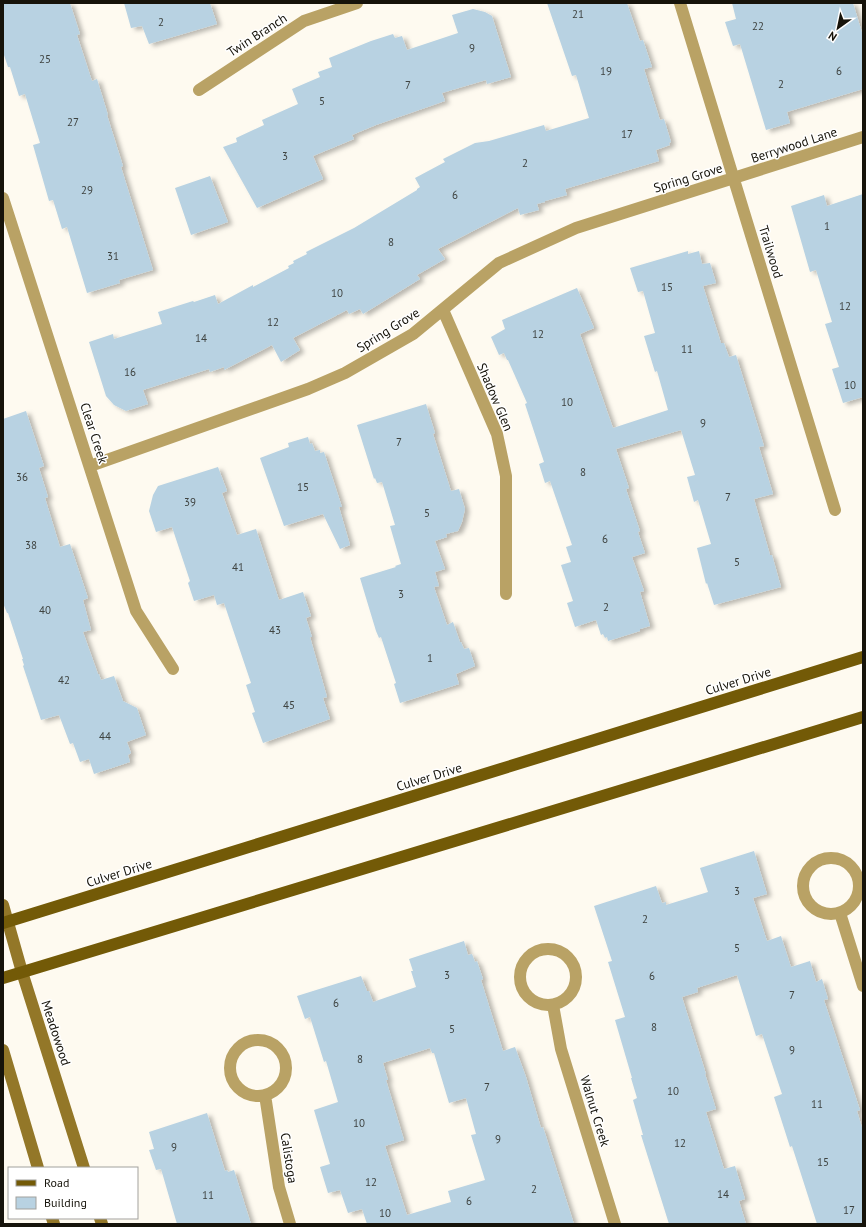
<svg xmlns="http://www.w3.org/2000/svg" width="866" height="1227" font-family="'PT Sans',sans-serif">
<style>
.building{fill:#b8d2e2;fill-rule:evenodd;filter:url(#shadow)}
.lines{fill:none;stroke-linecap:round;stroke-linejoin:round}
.street{stroke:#b9a265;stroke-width:12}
.secondary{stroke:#937728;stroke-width:12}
.primary{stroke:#735a07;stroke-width:12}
.labels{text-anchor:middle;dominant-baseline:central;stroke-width:3;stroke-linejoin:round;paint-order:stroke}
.number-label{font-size:11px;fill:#3e4340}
.street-label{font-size:13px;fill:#16130a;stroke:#fff}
</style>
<defs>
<filter id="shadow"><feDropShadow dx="4.5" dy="2.5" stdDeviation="2" flood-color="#0004"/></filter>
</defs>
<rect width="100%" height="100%" fill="#fefaf0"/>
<path class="building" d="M3,3H70L80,34L77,35L92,81L97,79L108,115H107L123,166L121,167L153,270L119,280L120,283L87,293L67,227L62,229L53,200L49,201L33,145L40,143L25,94L19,96L10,67H8L3,52Z
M124,3H210L217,24L149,44L142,26L131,28Z
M547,3H627L640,41L643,40L652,67L644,69L660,120L664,119L671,142L669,143L670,145L656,150L659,161L565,189L567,195L545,201V202L537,204L539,210L520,215L518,208L438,249L445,259L417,275L420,279L363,314L360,309L349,314L347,310L293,338L300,350L281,362L272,345L224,370V367L210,372L209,369L143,390L148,404L126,411L114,405L106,396L89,342L113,334L114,339L162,324L158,312L193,301L194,302L215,295L218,304L253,285V287L289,268L288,266L294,263L293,261L307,254L306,252L354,228L417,190V189L420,187L415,178L445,162L443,159L475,143L489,141L544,125L546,131L589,118L576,75L572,76Z
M732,3H853L863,36V89L787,112L790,123L766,130L740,44L733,46L725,22L736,19Z
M473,9L485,12L492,16L511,77L487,84L486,80L442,93L445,101L376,125L352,135L354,139L313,156L323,179L257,208L223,147L237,142L236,138L264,125L262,120L298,104L292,89L320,77L318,72L332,67L329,58L371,41L393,34L395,38L402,36L407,50L458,33L452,15Z
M210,176L228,222L191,235L175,188Z
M863,194V397L843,403L832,369L839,367L825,324L832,322L816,270L810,272L791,206L824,195L827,206Z
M688,251V254L699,251L702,264L710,263L716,283L703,286L721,343H724L729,357L736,355L764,446L759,447L773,494L754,499L770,555H772L781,587L714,605L707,583L706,584L697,548L711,544L698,500L694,502L687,477L695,475L681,430L616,449L629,488L626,489L640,531L638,532L645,553L632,557L644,591L640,592L650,626L640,629V631L608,641L607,637L605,638L603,634L601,635L596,620L575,627L567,603L573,601L561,565L571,562L566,547L572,545L550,481L545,483L539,464L544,462L525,404L527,403L508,360H507L504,353L499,355L491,337L505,329L502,320L577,288L594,328L580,334L613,428L668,410L657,371L655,372L644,336L655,333L643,291L638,292L630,268Z
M426,404L435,433L433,434L451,491L459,489L465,509L462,522L458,531L446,534L447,537L435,541L445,569L435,572L439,586L434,587L447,625L453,622L460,642H461L464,649L469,648L475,666L456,674L459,684L400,703L394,684L396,683L381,637L379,638L376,631L360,578L396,567L395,566L401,564L390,526L395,525L382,482L377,483L375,478L374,479L357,425Z
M26,411L44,466L39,468L48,497L45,498L60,547L70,544L88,598L83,600L91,630L83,632L98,674H99L101,680L114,676L123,701L137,708L146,735L127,742L131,753L128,755L130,762L94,774L89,759L80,762L73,743L70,744L59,715L41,720L23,666L24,665L22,659H23L8,613H7L3,603V419Z
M308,437L310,444L312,443L315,451L320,450V453L324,452L342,507H339L350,545L340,549L323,514L284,526L260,458L289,447L288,443Z
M218,467L227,491L222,493L237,535L256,529L279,600L303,592L311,616L306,618L312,637H310L327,697L323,698L330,719L263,743L252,713L255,712L246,685L251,683L224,603L217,605L214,595L194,601L188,583L190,581L172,527L156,532L149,511L153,495L158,486Z
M754,851L767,894L753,898L767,941L781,936L791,967L810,961L816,982L822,979L828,999L824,1000L860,1110L857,1111L863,1131V1224H817L792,1146L790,1147L774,1097L782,1094L762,1034L756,1036L737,975L697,988L698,992L682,997L706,1074H705L716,1109L706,1112L724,1169L735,1166L745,1199L739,1201L746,1224H669L641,1135H643L633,1100L637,1098L631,1078H632L615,1020L625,1017L608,962L612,961L594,906L656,886L662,903L666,902V905L708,892L700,868Z
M464,941L468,955L472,954L475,962L477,961L483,979L481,980L503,1051L515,1047L526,1077L541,1128L543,1127L574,1224H367L362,1209L348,1213L340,1190L328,1193L320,1167L330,1164L314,1110L338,1102L326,1061L324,1062L310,1017L305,1019L297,996L361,976L367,991H369L373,1002L416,987L411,971H413L409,959ZM430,1048L432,1053H434L449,1103L466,1098L476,1134L471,1135L485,1180L448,1191L451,1202L407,1215L385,1146L404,1140L386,1080H388L383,1063Z
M207,1113L225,1171L227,1170L228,1172L234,1170L251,1224H177L161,1169L156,1170L149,1150L154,1149L149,1132Z"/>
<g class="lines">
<path class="street" d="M680,3L835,510
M199,90L304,21L357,3
M3,198L136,611L173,669
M443,310L497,434L506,476V594
M90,466L308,389L345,373L413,334L499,263L576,228L863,137
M803 886a28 28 0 1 1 56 0a28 28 0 1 1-56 0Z
M840,913L863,986
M520 977a28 28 0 1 1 56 0a28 28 0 1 1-56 0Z
M553,1005L561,1049L615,1224
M230 1068a28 28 0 1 1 56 0a28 28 0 1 1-56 0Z
M265,1095L279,1187L290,1224"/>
<path class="secondary" d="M3,905L22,972L84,1168
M3,1050L38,1168
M52,1218L54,1224
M100,1218L102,1224"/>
<path class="primary" d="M3,923L863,657
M3,978L863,717"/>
</g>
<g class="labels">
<g class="number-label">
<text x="578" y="14">21</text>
<text x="161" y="22">2</text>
<text x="758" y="26">22</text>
<text x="472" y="48">9</text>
<text x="45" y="59">25</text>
<text x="606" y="71">19</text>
<text x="839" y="71">6</text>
<text x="781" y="84">2</text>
<text x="408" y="85">7</text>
<text x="322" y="101">5</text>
<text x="73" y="122">27</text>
<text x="627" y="134">17</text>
<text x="285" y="156">3</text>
<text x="525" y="163">2</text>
<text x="87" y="190">29</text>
<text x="455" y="195">6</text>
<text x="827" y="226">1</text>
<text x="391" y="242">8</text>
<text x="113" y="256">31</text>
<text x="667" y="287">15</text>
<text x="337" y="293">10</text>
<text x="845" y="306">12</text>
<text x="273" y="322">12</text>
<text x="538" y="334">12</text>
<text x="201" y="338">14</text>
<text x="687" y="349">11</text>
<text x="130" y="372">16</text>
<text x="850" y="385">10</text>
<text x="567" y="402">10</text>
<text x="703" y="423">9</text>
<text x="399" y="442">7</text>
<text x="583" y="472">8</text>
<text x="22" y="477">36</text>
<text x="303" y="487">15</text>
<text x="728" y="497">7</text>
<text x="190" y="502">39</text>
<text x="427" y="513">5</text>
<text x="605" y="539">6</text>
<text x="31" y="545">38</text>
<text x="737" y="562">5</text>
<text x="238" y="567">41</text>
<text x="401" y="594">3</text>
<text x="606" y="607">2</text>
<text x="45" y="610">40</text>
<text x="275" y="630">43</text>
<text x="430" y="658">1</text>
<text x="64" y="680">42</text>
<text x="289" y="705">45</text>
<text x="105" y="736">44</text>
<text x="737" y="891">3</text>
<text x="645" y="919">2</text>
<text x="737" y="948">5</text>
<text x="447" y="975">3</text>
<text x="652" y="976">6</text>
<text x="792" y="995">7</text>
<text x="336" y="1003">6</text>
<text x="654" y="1027">8</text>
<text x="452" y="1029">5</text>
<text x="792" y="1050">9</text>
<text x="360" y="1059">8</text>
<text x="487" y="1087">7</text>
<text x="673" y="1091">10</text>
<text x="817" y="1104">11</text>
<text x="359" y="1123">10</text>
<text x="498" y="1139">9</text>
<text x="680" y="1143">12</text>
<text x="174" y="1147">9</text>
<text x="823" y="1162">15</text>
<text x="371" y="1182">12</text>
<text x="534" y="1189">2</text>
<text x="723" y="1194">14</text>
<text x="208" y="1195">11</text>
<text x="469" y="1201">6</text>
<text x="849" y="1210">17</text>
<text x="385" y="1213">10</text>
</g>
<g class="street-label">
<text transform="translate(257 35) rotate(-33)">Twin Branch</text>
<text transform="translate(794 145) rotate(-18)">Berrywood Lane</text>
<text transform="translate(688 178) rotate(-17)">Spring Grove</text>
<text transform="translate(771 252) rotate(73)">Trailwood</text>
<text transform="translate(388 330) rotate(-32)">Spring Grove</text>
<text transform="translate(495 397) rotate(67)">Shadow Glen</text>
<text transform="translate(94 433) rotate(72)">Clear Creek</text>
<text transform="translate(738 681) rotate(-17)">Culver Drive</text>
<text transform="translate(429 777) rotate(-17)">Culver Drive</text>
<text transform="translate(119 873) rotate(-17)">Culver Drive</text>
<text transform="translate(56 1033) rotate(72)">Meadowood</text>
<text transform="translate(595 1111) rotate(73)">Walnut Creek</text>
<text transform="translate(289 1158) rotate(81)">Calistoga</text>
</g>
</g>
<rect width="866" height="1227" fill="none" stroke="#16130a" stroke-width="8"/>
<rect x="8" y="1167" width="130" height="52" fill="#ffffff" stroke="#a2a19d"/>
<rect x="16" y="1180" width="20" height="6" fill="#735a07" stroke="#a2a19d"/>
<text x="44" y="1187" font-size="12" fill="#16130a">Road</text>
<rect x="16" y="1197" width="20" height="12" fill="#b8d2e2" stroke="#a2a19d"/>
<text x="44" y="1207" font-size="12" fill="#16130a">Building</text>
<g transform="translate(838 28) rotate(213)" stroke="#ffffff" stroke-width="3" paint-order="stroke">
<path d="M0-3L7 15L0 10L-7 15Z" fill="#16130a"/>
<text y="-6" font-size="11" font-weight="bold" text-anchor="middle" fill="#16130a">N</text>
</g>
</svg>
